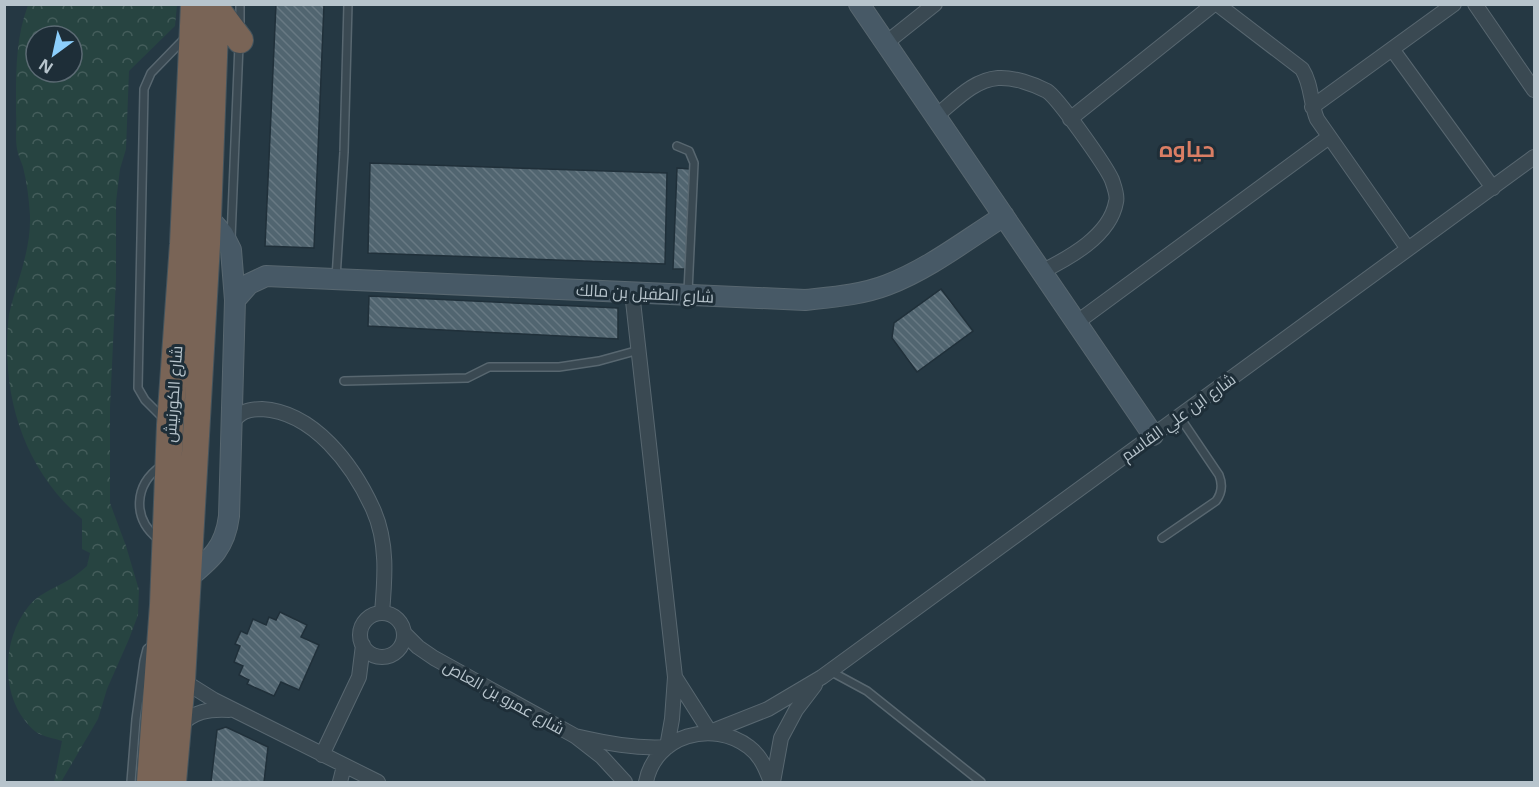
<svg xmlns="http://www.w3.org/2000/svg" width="1539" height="787" font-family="'Open Sans',Cairo,sans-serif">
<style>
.forest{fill:url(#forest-crowns);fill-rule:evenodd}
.building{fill:url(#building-back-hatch);stroke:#20303a;stroke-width:1.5}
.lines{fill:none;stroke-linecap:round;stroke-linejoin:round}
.lane-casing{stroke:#586770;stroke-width:10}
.street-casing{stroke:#586770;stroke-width:16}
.secondary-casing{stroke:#586770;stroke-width:22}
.highway-casing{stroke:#44545d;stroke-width:28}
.lane{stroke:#3a4952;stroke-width:7}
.street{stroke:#3a4952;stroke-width:14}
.secondary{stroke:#475966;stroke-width:20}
.highway{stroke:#796456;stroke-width:26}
.labels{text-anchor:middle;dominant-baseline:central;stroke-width:6;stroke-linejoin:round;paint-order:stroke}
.street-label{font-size:16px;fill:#b7c4cc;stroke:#1e2e38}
.district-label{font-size:22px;font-weight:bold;fill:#da7e64;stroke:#1e2e38}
</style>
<defs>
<pattern id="forest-crowns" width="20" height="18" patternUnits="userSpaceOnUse" patternTransform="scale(1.5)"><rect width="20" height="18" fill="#274441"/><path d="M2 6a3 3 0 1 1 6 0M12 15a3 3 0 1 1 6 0" fill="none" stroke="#445d5b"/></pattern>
<pattern id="building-back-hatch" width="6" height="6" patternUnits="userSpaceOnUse" patternTransform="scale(1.5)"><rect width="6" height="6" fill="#516570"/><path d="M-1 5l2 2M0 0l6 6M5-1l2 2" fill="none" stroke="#687983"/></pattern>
</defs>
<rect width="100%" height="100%" fill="#253843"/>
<path class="forest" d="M28,5H177L175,26L129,71L126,149L120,169L116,202V279L110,408V503L126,546L139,590L138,615L129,639L107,689L98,719L61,782H54L62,741C54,738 43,737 36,732C0,703 0,642 28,607C38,594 51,590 65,582C73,578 80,572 87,566L90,553L82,549V519C22,468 0,392 9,314C17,281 31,251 30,216C29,199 27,183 23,167C21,161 18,155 17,149C15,138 17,124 16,113C16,75 15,40 28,5ZM36,36H72V72H36Z"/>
<path class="building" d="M276,4H324L314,248L265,246Z
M370,163L667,173L665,264L368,253Z
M677,168L690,169L686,269H673Z
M941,289L973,331L917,372L892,338L894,323Z
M369,296L618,308V339L368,326Z
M280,612L307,625L301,637L319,645L299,690L281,682L274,696L247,684L249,680L239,675L243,666L234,662L240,646L235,644L241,631L247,634L253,619L266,625L269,617L276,620Z
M226,727L268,747L264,782H211L217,730Z"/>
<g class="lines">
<defs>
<path id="lane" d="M240,25V4
M677,146L689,151L694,163L688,292
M231,238L239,45
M336,278L344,152L348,4
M344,381L467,378L489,367H559L599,361L639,350
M163,418L145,400L138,388L144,89L151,73L185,38
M1162,538L1216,501C1222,493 1223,485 1219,475L1179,416
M158,539C132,518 134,485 161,466
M830,671L867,691L981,782
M131,782L136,719L144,661L147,649L153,644"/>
<path id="street" d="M1217,4L1302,69C1312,85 1310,102 1317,119L1408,249
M1475,4L1534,90
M886,43L935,4
M1392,49L1493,188
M1312,107L1454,4
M936,116C955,101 973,80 998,78C1013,77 1034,84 1047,91C1058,98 1106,166 1112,180C1114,186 1118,196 1116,202C1110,236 1069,258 1041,272
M1070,119L1214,4
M1076,323L1329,137
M231,424C240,412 247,409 262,409C314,412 353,465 373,509C388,542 385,578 382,613
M360 635a22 22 0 1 1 44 0a22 22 0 1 1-44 0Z
M404,633L418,647L434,658L575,736L602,757L625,782
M675,677L710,732L768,709L822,677L1534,157
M182,680L214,700L378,782
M179,727C193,711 209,709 229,710
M575,736C606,743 635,749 667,747L672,719L675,677L632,292
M322,755L359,677L363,645
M340,782L344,766
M646,782C655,735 713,719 749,747C761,756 766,769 771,782
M773,782L781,738L796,710L815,685"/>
<path id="secondary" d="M859,4L1153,435
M235,300L249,284L266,276L805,300C832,297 861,295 887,285C929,269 966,240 1004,216
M188,578C211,559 225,548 229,516L235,300L231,250L223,234L208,217"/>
<path id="highway" d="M216,8L240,40
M150,782L163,605L170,425L183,244L194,4
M173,782L182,680L207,244L216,4"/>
</defs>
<use href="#lane" class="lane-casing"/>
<use href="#street" class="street-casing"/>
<use href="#secondary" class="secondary-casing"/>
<use href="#highway" class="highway-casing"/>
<use href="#lane" class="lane"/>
<use href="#street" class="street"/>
<use href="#secondary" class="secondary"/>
<use href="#highway" class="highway"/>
</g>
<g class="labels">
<g class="street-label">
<text transform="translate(645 293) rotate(3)">شارع الطفيل بن مالك</text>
<text transform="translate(173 394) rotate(-86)">شارع الكورنيش</text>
<text transform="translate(1178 417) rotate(-36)">شارع ابن علي القاسم</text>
<text transform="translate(504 697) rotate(29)">شارع عمرو بن العاص</text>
</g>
<g class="district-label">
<text x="1187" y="148">حياوه</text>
</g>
</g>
<rect width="1539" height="787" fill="none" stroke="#b7c4cc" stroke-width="12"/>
<g transform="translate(54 54) rotate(213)"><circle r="28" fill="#1e2e38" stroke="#5b6a73" stroke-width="1.5"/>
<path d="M0-4.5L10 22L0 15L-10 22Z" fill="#8ccffc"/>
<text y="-9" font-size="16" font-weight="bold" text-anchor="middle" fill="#b7c4cc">N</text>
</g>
</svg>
